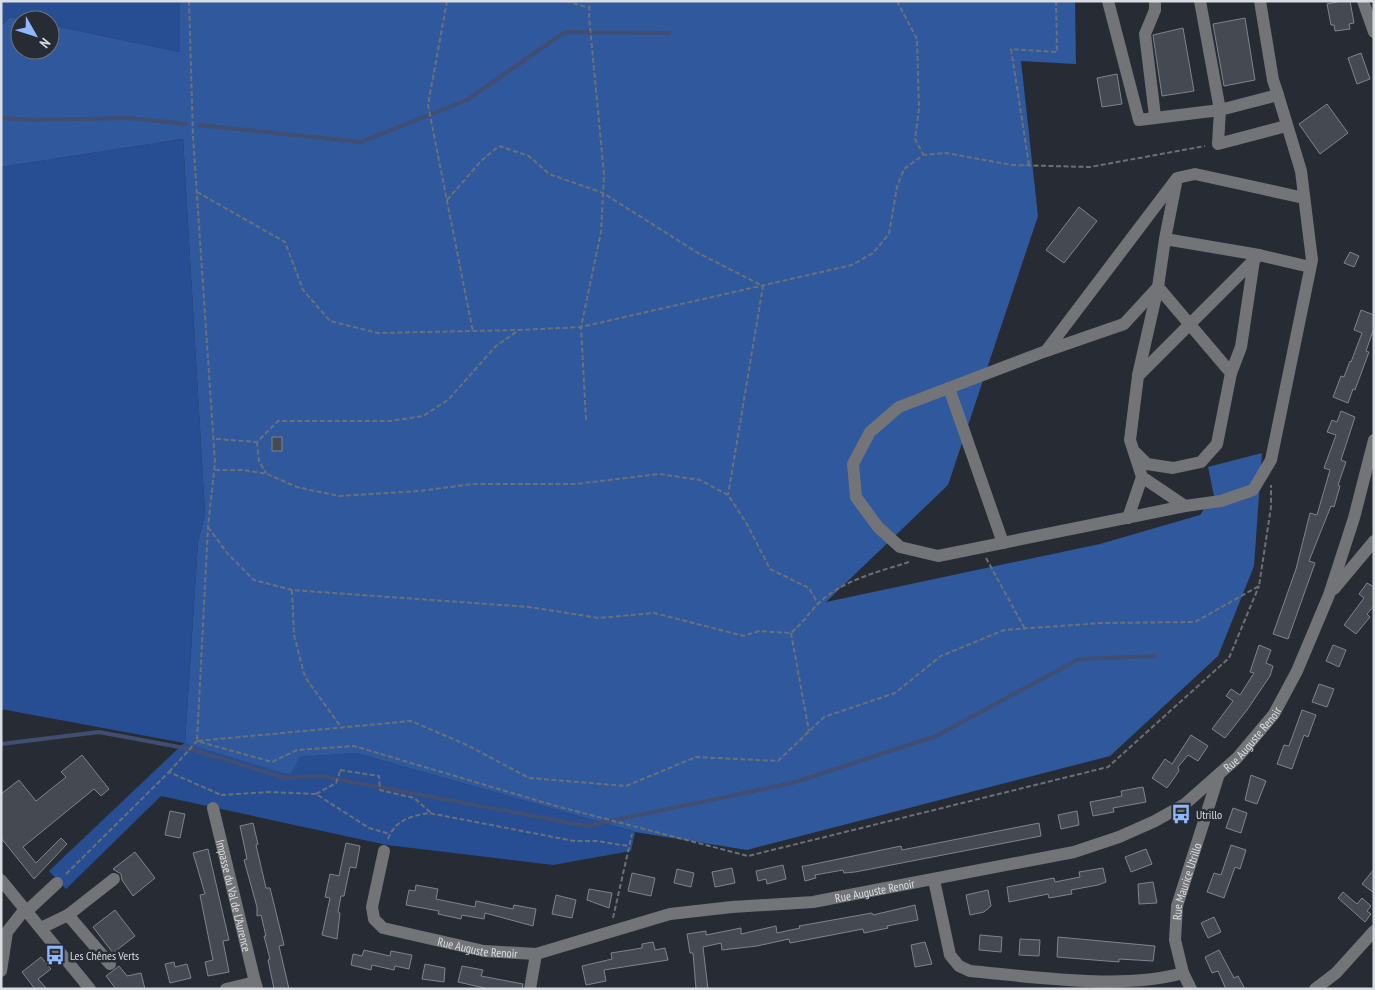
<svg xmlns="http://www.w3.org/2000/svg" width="1375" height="990" font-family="'PT Sans Narrow',sans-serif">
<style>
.green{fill:#274e92}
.forest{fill:#2f589d}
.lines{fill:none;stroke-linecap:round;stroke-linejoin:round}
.stream{stroke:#414e72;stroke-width:4}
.building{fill:#444952;stroke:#7e848d}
.path{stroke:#6b7077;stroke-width:2;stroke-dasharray:5 2.5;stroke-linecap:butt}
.minor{stroke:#727478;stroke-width:12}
.labels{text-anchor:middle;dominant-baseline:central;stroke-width:5;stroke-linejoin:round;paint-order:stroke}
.street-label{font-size:12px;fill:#dadee3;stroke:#272c34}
.poi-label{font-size:12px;fill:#dadee3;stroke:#272c34;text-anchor:start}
</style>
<rect width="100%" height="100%" fill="#272c34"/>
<path class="green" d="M1,1H180V52L50,25V20H26L10,17L1,26Z
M183,139L205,514L198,542L185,743L300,757L356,753L635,832L631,851L553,865L387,845L161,796L66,889L49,871L184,743L1,709V167Z"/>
<path class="forest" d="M180,1H1075L1076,64L1021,61L1038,216L948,485L826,602L1100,544L1200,515L1214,496L1208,467L1262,453L1254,566L1218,656L1110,756L747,850L635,832L356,753L300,757L290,775L185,743L198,542L205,514L183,139L1,167V26L10,17L26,20H20V50H50V25L180,52Z"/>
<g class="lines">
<path class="stream" d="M1,118L32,120L129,118L186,124
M199,125L361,142L467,100L565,32L669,33
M1,744L99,732L190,749L285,778L320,776L587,826L792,783L936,736L1079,659L1155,656"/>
</g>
<path class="building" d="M1342,1H1350L1354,23L1349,24L1350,29L1335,31L1334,25H1331L1327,4Z
M1245,18L1255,80L1224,86L1213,24Z
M1183,28L1194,91L1162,96L1153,35Z
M1361,53L1370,79L1357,84L1348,58Z
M1117,74L1122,104L1102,107L1097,78Z
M1327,104L1348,133L1320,154L1299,124Z
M1079,207L1097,221L1064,263L1046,250Z
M1350,252L1359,256L1354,267L1344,263Z
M1361,310L1374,315V328L1366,351L1369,352L1355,390L1353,389L1348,403L1333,397L1341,376L1344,377L1350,361L1351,362L1362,333L1354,330Z
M1341,411L1355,417L1341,460L1346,462L1338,485L1340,486L1334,507L1331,506L1309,561L1315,563L1288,639L1273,634L1296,569L1310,513L1317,515L1330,470L1324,468L1336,435L1327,432L1332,420L1337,422Z
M272,437H282V451H272Z
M1367,583L1374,587V606L1367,614L1370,617L1356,634L1344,625L1364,598L1359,594Z
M1259,645L1271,650L1266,663L1273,666L1270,676L1247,710L1225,738L1212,729L1233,701L1226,696L1231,689L1240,695L1254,673L1250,672Z
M1333,645L1346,650L1339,667L1326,661Z
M1319,684L1334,689L1327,707L1312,702Z
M1302,710L1316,715L1308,737L1304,735L1292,769L1277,764L1284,745L1289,746Z
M1191,735L1208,746L1198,761L1188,755L1178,767L1179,771L1167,788L1152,778L1165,759L1172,764Z
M82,755L109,789L101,796L94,789L23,847L36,863L61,838L67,844L34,879L1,838V794L19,780L36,801L66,777L61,772Z
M1251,775L1266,781L1257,804L1245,800Z
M1143,787L1146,802L1113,808L1114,812L1093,816L1090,802L1122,796L1121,791Z
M1233,808L1247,813L1241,833L1226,828Z
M170,811L185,814L180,838L165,835Z
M1077,811L1079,825L1061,829L1058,815Z
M253,823L258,844L256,845L266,888H270L284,945L279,946L289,989H274L268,960L270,959L264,936H266L261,915L257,916V907L244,860L247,859L240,826Z
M1039,823L1041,836L855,872L844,873L843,870L815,875L816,878L805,881L802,866H805L901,846L902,850Z
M346,843L360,846L356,868L350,867L344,896H341L338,912L340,913L337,939L322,935L330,898L325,897L330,874L339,876Z
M1231,845L1246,850L1240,869L1235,867L1224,898L1207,892L1214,873L1221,875Z
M208,849L229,940L223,941L229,972L208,976L205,962L213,960L200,895L205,894L193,853Z
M1146,849L1152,864L1131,872L1125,857Z
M135,852L155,878L133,896L122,880L121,874L113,869Z
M783,865L786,879L767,884L766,879L758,881L756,871Z
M732,868L735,883L715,887L712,872Z
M1103,868L1106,882L1098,885L1071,890L1072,894L1049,898L1048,894L1009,902L1007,887L1054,878L1055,882L1080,877L1079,872Z
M677,869L694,873L691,887L674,883Z
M1374,869V893L1362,884Z
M632,873L655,878L651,896L628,891Z
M1153,882L1157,903L1139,904L1138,884Z
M416,885L438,889L436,899L475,907L476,901L513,909L514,905L536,909L533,926L485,913L484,919L462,915L461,919L438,914L439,911L406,905L409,890L415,891Z
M589,889L612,893L609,908L587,900Z
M988,890L991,906L984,912L970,915L966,895Z
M1343,892L1357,904L1362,898L1371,906L1367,911L1371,914L1365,922L1338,898Z
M556,895L576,900L572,918L552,914Z
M915,905L918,920L887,926L888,928L864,933L863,929L790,943L789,939L757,946L722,950L721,943L703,947L708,989H696L693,953H690L687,934L706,931V935L741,928V934L776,926L777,933L800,928L799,926L872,913L873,915Z
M115,910L135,936L113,953L93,927Z
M1214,917L1221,932L1208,938L1201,923Z
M980,935L1002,937L1001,952L979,950Z
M1058,937L1155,946L1153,961L1119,959V962L1057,957Z
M1020,939L1040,940L1039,956L1019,955Z
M653,942L655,950L665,948L668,960L604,970L606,981L586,985L582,966L612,959L611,953L642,948V944Z
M925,942L932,964L915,967L911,945Z
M364,950L390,956L391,951L412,955L409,969L395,966L394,970L372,965L371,970L351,965L353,954L362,956Z
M1219,950L1234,978L1238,976L1245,989H1226L1218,971L1212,973L1205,957Z
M41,957L51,969L38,979L47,989H35L22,972Z
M174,962L175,967L187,964L191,978L170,983L165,964Z
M425,964L445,968L444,982L422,979Z
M119,966L127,976L141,973L145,989H116L106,976Z
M462,966L483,970L481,976L523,984L522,989H489L458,982Z"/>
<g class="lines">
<path class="path" d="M189,1L193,137L215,462L208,527L197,741L411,721L467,745L529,778L626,786L696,757L778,761L824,717L895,693L941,656L1004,630L1102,623L1195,622L1259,586L1271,507V485
M447,1L428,105L473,332
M566,1L590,8
M897,1L917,39L919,109L915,139L923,154
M1029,165L1011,49L1057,52L1056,1
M197,192L285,242L303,290L330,321L378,333L519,330
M447,200L482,160L499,146L529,156L549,174L603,193L698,253L763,286L728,495
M586,420L581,327L601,232L604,175L589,16L590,1
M216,439L257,442L278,421H390L423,416L448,400L496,346L519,330L581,327L852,265L873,253L889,234L897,187L904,169L923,155L946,153L1012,165L1090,167L1205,146
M257,442L259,461L266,473
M215,470H244L267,474L297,487L339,496L419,491L473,484H576L659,474L700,480L728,495L747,524L770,569L809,588L818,604
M208,527L228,554L254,580L292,590L529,607L599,618L654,613L744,636L759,631L791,633C802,624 808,614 818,604C842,580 878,572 909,562
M986,558L1025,629
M292,590L294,635L305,677L341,727
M791,633L809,731
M340,770L379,776L380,790L414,798L431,813
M169,772L197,741L272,762L297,750L354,746L556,806L748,856L1108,767L1229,658L1259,586
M316,794L336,783L341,769
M221,795L270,792L316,794L369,828L390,834
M388,839C395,820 411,816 429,813L574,841H597L628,846
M66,874L169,772L221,795
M613,918L632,834"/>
<g class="minor">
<path d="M1108,1L1139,120L1220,110L1218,144L1286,126"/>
<path d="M1155,1V10L1145,34L1155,116"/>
<path d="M1200,1L1220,110L1278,95L1273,80L1260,1"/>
<path d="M1363,1L1374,32"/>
<path d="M1278,95L1301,171L1312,260L1271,460L1253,490L1221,501L1185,506L1142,477L1130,440L1138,376L1259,255L1310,267"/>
<path d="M1165,239L1176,183"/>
<path d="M1046,351L899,407L870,432L853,464L856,497L878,527L900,547L938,556L1185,506"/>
<path d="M1231,373L1241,347L1254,260"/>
<path d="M1138,375L1158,287L1165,239L1259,255"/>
<path d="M949,388L1003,543"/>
<path d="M1136,453L1147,464L1173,468L1201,462L1217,444L1231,373L1158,287L1124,324L1046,351L1177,178L1195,174L1304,198"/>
<path d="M1128,518L1142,477"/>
<path d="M1334,589L1374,541"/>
<path id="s1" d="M213,808L255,982"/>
<path id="s2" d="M384,851L372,907L374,919L383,928L484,951L536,954L670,914L732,907L813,902L1074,852L1119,837L1155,821L1185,804L1219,774L1237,758L1274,714L1297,671L1329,595L1354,518L1374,440"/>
<path d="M1,880L90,989"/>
<path d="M934,880L950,955L959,966L970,971C1034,977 1124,990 1183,973"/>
<path d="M27,911L57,883"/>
<path d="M68,915L114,879"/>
<path d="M41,928L68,915L110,964"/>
<path d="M1,971L7,932L25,909"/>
<path d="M226,989L255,982L257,988"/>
<path d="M530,989L536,954"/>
<path id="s3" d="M1191,989L1183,973L1175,940L1177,906L1219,774"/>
<path d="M1315,989L1336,973L1374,931"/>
</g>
</g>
<defs>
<symbol id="bus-bare" viewBox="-9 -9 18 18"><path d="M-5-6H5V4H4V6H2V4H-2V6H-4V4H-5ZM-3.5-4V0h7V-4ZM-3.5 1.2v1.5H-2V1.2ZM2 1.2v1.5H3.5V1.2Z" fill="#90b8fd" stroke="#272c34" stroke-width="2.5" paint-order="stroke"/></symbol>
</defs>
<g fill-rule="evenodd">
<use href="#bus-bare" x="1167" y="800" width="28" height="28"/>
<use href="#bus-bare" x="41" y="941" width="28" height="28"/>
</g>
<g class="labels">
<g class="street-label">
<text stroke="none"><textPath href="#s2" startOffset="1002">Rue Auguste Renoir</textPath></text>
<text stroke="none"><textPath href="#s3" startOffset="112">Rue Maurice Utrillo</textPath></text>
<text stroke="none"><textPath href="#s2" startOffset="584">Rue Auguste Renoir</textPath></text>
<text stroke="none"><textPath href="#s1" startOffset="90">Impasse du Val de L'Aurence</textPath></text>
<text stroke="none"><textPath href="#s2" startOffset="179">Rue Auguste Renoir</textPath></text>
</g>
<g class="poi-label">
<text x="1196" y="814">Utrillo</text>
<text x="70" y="955">Les Chênes Verts</text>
</g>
</g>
<rect width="1375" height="990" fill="none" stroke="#dadee3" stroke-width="5"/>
<g transform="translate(35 35) rotate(129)"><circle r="24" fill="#272c34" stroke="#6f737a"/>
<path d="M0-4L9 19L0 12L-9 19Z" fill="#90b8fd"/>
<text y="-8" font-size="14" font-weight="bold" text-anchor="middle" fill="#dadee3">N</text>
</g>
</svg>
